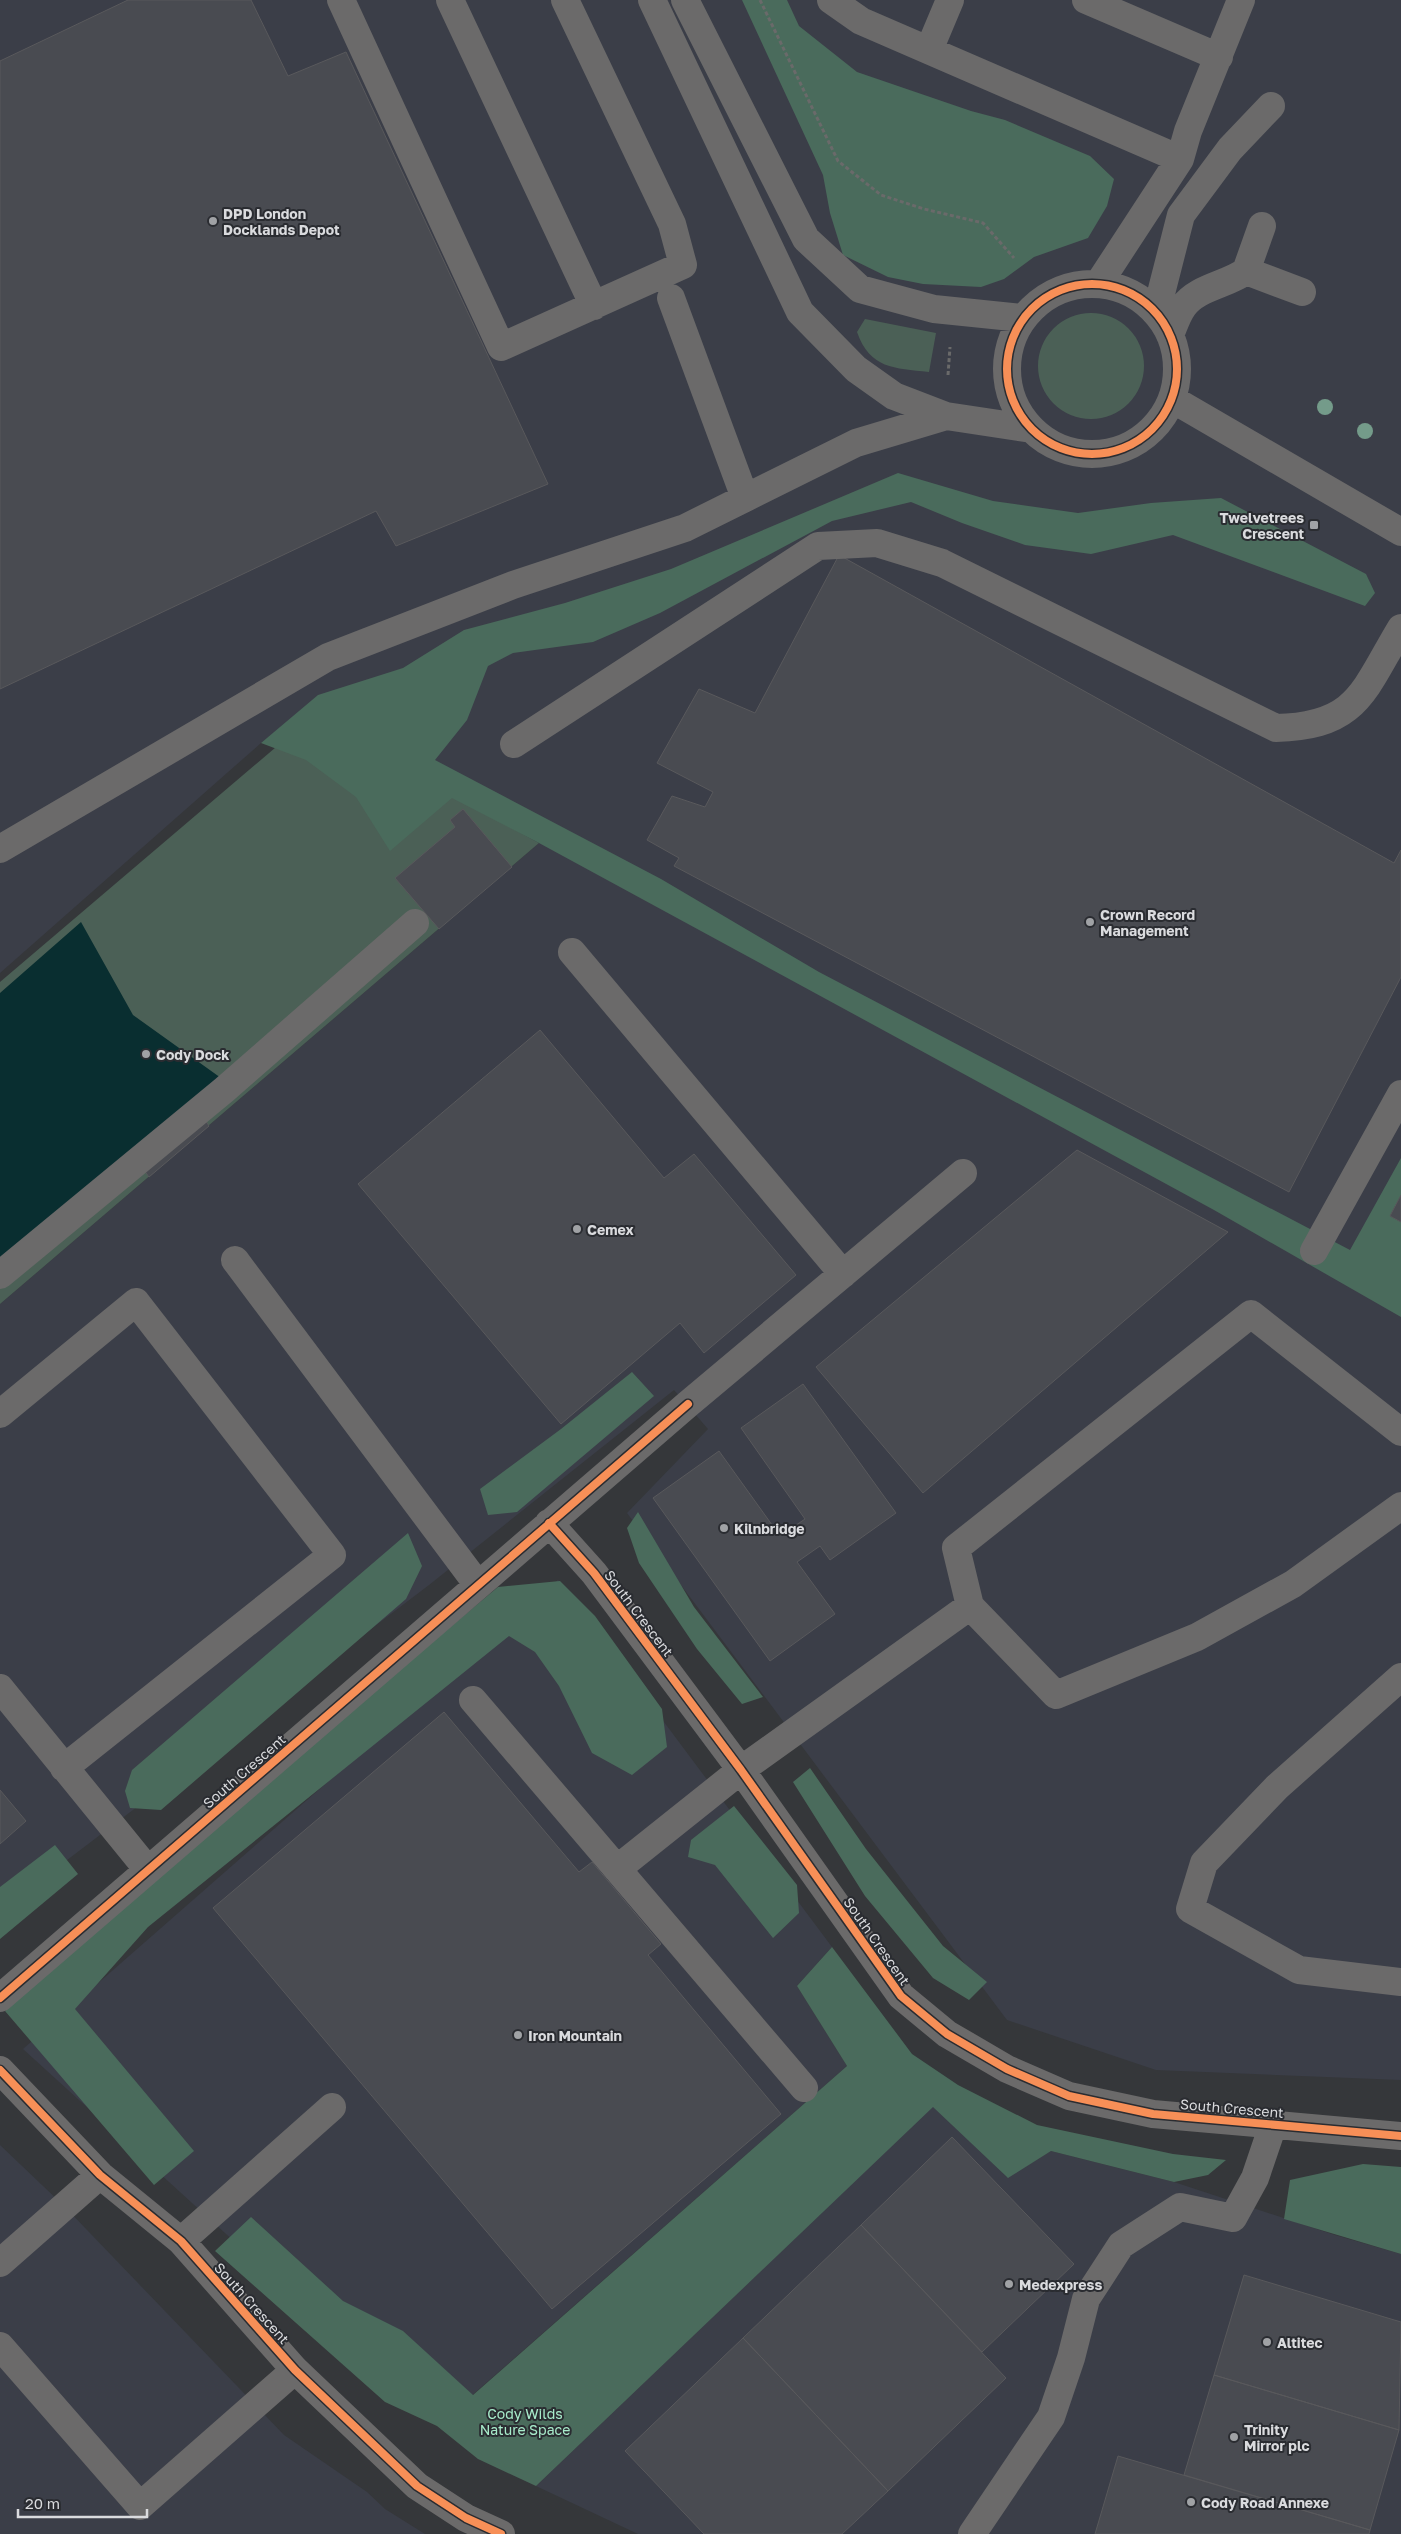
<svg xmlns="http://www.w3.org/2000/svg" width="1401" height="2534" font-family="'Golos Text',sans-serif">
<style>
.built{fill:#3b3e48}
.green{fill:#4b6056}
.forest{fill:#4a6b5c}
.water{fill:#092e30}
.building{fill:#494b51;stroke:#59595c}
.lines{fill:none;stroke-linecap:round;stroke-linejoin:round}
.path{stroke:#6a6a6a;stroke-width:3;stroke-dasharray:4 2.5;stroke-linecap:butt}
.minor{stroke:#6b6a6a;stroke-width:28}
.cycleway-casing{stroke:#2a2c31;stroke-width:11}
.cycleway{stroke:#f78f57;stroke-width:8}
.tree{fill:#749b8a}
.poi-dot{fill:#a0a2a5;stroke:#2a2c31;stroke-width:2}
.labels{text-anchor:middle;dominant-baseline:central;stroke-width:4;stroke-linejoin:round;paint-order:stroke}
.poi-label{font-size:14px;font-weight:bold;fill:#dadbde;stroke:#2a2c31;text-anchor:start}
.street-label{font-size:14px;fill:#dadbde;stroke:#2a2c31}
.park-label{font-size:14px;fill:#a8eccb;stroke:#2a2c31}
</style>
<rect width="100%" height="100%" fill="#35373a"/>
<path class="built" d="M0,0H1401V2080L1156,2070L1007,2020L627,1513L708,1429L674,1390L429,1585L0,1911V1304L539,843L299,713L261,743L0,973Z
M558,1580L832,1947L797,1986L847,2066L437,2426L23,2049Z
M933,2106L1007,2177L1051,2151L1174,2182L1335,2235L1401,2254V2534H638L536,2486Z
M0,2145L64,2206L284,2435L367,2492L385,2509L425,2534H0Z"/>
<path class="green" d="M1038 366a53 53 0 1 1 106 0a53 53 0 1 1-106 0Z
M865,319L936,333L929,372C894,368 870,369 857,332Z
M309,719L539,843L0,1304V982Z"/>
<path class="forest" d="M742,0H787L799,26L857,72L971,111L1005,120L1090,156L1114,179L1107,206L1088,238L1034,257L1004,279L981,287L923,284L888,277L843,255L830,213L823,175Z
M898,473L993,501L1078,513L1151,503L1221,498L1366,574L1375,593L1365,606L1173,535L1091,554L1025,545L962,523L911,502L832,521L660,613L593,642L513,653L488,666L467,720L435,760L661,879L819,972L1350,1250L1401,1158V1195L1390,1216L1401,1222V1317L1214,1210L539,843L452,798L390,851L356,797L306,760L261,743L318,695L403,668L464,630L565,603L671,569Z
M632,1372L654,1396L517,1512L488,1515L480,1489L561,1429Z
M638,1512L694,1607L763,1697L742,1704L697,1649L639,1563L627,1528Z
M408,1533L422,1566L406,1599L161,1810L130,1808L125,1791L132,1770Z
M560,1581L595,1616L662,1709L667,1747L632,1775L592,1753L559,1686L535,1652L509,1636L148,1927L75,2009L194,2151L154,2185L5,2011L184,1850L498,1587Z
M810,1768L866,1849L943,1946L987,1982L969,2000L933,1978L865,1896L793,1782Z
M734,1806L797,1885L799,1913L773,1938L715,1865L688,1857L691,1840Z
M55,1845L78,1874L0,1939V1887Z
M832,1947L912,2054L958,2085L1037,2125L1173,2154L1226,2160L1208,2175L1174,2182L1051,2151L1008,2178L933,2107L536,2486L478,2459L437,2426L385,2402L215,2251L251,2217L343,2301L403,2331L473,2395L847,2066L797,1986Z
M1363,2164L1401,2167V2254L1284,2219L1290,2180Z"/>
<path class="water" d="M81,922L133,1015L221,1078L0,1265V993Z"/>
<path class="building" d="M128,0H251L288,76L346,52L548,484L396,546L376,511L0,689V61Z
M839,555L1394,863L1401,850V977L1289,1192L674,866L679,858L647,840L672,796L705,807L713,792L657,763L699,689L755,713Z
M463,809L512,867L439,929L395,878L455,827L450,820Z
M540,1030L664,1178L694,1154L796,1275L704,1353L680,1323L561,1424L358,1184Z
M202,1115L209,1126L149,1177L141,1166Z
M1077,1150L1228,1232L923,1493L816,1367Z
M1401,1195V1222L1390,1216Z
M803,1384L896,1513L830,1560L820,1546L797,1562L835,1614L770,1661L653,1498L719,1451L780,1536L805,1519L741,1428Z
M444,1712L579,1872L592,1862L661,1944L648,1955L781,2114L552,2309L213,1908Z
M0,1790L26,1821L0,1844Z
M952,2137L1074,2264L982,2352L861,2225Z
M861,2225L1006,2378L888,2491L743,2338Z
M1244,2275L1401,2322L1399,2430L1214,2375Z
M743,2338L888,2491L842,2534H704L625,2451Z
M1214,2375L1399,2430L1370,2530L1184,2475Z
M1118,2456L1370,2530L1369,2534H1095Z"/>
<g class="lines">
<path class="path" d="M760,0L838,161L881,195L924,209L983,223L1014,258
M948,375L950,347"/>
<path class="minor" d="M341,0L501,347L683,265L672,224L565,0
M450,0L594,306
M652,0L800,312L856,369L894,396L946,416
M685,0L806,239L860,289L934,309L1022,318
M831,0L861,21L1180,159
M1086,0L1219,57
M929,50L950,0
M1246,271L1262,226
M1099,283L1180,159L1188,131L1241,0
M1007 369a85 85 0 1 1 170 0a85 85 0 1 1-170 0Z
M671,298L745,498
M1156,313L1181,215L1230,149L1271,106
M1170,335C1174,326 1177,315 1183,307C1197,287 1227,285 1246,271L1302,292
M1172,399L1401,532
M514,744L818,546L877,543L942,563L1276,728C1358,726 1363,691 1401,628
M0,849L328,657L513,585L685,528L856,443L946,416L1032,429
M572,952L843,1274
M1314,1251L1401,1094
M235,1260L478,1585
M0,1275L224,1090L415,923
M0,1414L136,1302L332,1555L64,1768
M549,1523L594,1573L741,1770L901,1996L947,2034L1007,2069L1069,2096L1153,2114L1401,2136
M970,1606L956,1548L1251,1314L1401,1432
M1401,1677L1277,1787L1204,1863L1190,1909L1299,1970L1401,1982
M0,1688L148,1870
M473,1700L804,2088
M617,1869L741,1770L970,1606L1056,1695L1197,1637L1293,1584L1401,1506
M0,1998L688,1404L963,1173
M0,2070L100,2175L181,2241L295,2370L417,2486L466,2518L501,2534
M181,2241L332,2107
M0,2263L100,2175
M0,2346L140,2506L295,2370
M972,2534L1051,2417L1071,2358L1086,2299L1121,2245L1180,2207L1233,2218L1255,2178L1273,2125"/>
<defs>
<path id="cycleway" d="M1007 369a85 85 0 1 1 170 0a85 85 0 1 1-170 0Z
M549,1523L594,1573L741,1770L901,1996L947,2034L1007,2069L1069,2096L1153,2114L1401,2136
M0,1998L688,1404
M0,2070L100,2175L181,2241L295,2370L417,2486L466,2518L501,2534"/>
</defs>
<use href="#cycleway" class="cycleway-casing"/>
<use href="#cycleway" class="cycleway"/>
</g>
<g class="tree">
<circle cx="1325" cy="407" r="8"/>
<circle cx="1365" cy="431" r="8"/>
</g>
<g class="poi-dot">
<circle cx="213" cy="221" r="5"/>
<rect x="1309" y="520" width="10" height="10" rx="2.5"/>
<circle cx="1090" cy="922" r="5"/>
<circle cx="146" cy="1054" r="5"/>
<circle cx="577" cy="1229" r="5"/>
<circle cx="724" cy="1528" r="5"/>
<circle cx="518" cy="2035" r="5"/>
<circle cx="1009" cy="2284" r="5"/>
<circle cx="1267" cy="2342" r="5"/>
<circle cx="1234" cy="2437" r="5"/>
<circle cx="1191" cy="2502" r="5"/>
</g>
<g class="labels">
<g class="poi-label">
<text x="223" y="213">DPD London<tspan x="223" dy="16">Docklands Depot</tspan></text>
<text x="1304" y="517" text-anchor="end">Twelvetrees<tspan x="1304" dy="16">Crescent</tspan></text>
<text x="1100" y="914">Crown Record<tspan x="1100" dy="16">Management</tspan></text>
<text x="156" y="1054">Cody Dock</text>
<text x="587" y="1229">Cemex</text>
<text x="734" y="1528">Kilnbridge</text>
<text x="528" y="2035">Iron Mountain</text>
<text x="1019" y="2284">Medexpress</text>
<text x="1277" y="2342">Altitec</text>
<text x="1244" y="2429">Trinity<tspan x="1244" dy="16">Mirror plc</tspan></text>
<text x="1201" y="2502">Cody Road Annexe</text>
</g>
<g class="street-label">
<text transform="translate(639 1613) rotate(53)">South Crescent</text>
<text transform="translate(244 1771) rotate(-41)">South Crescent</text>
<text transform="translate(877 1941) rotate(55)">South Crescent</text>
<text transform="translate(1232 2108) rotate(5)">South Crescent</text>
<text transform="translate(252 2303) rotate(48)">South Crescent</text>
</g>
<g class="park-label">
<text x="525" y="2413">Cody Wilds<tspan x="525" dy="16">Nature Space</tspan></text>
</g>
</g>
<path d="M18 2509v8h129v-8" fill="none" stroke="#dadbde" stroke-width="2.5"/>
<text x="25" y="2509" font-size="15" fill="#dadbde" stroke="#2a2c31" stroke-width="4" paint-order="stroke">20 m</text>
</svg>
